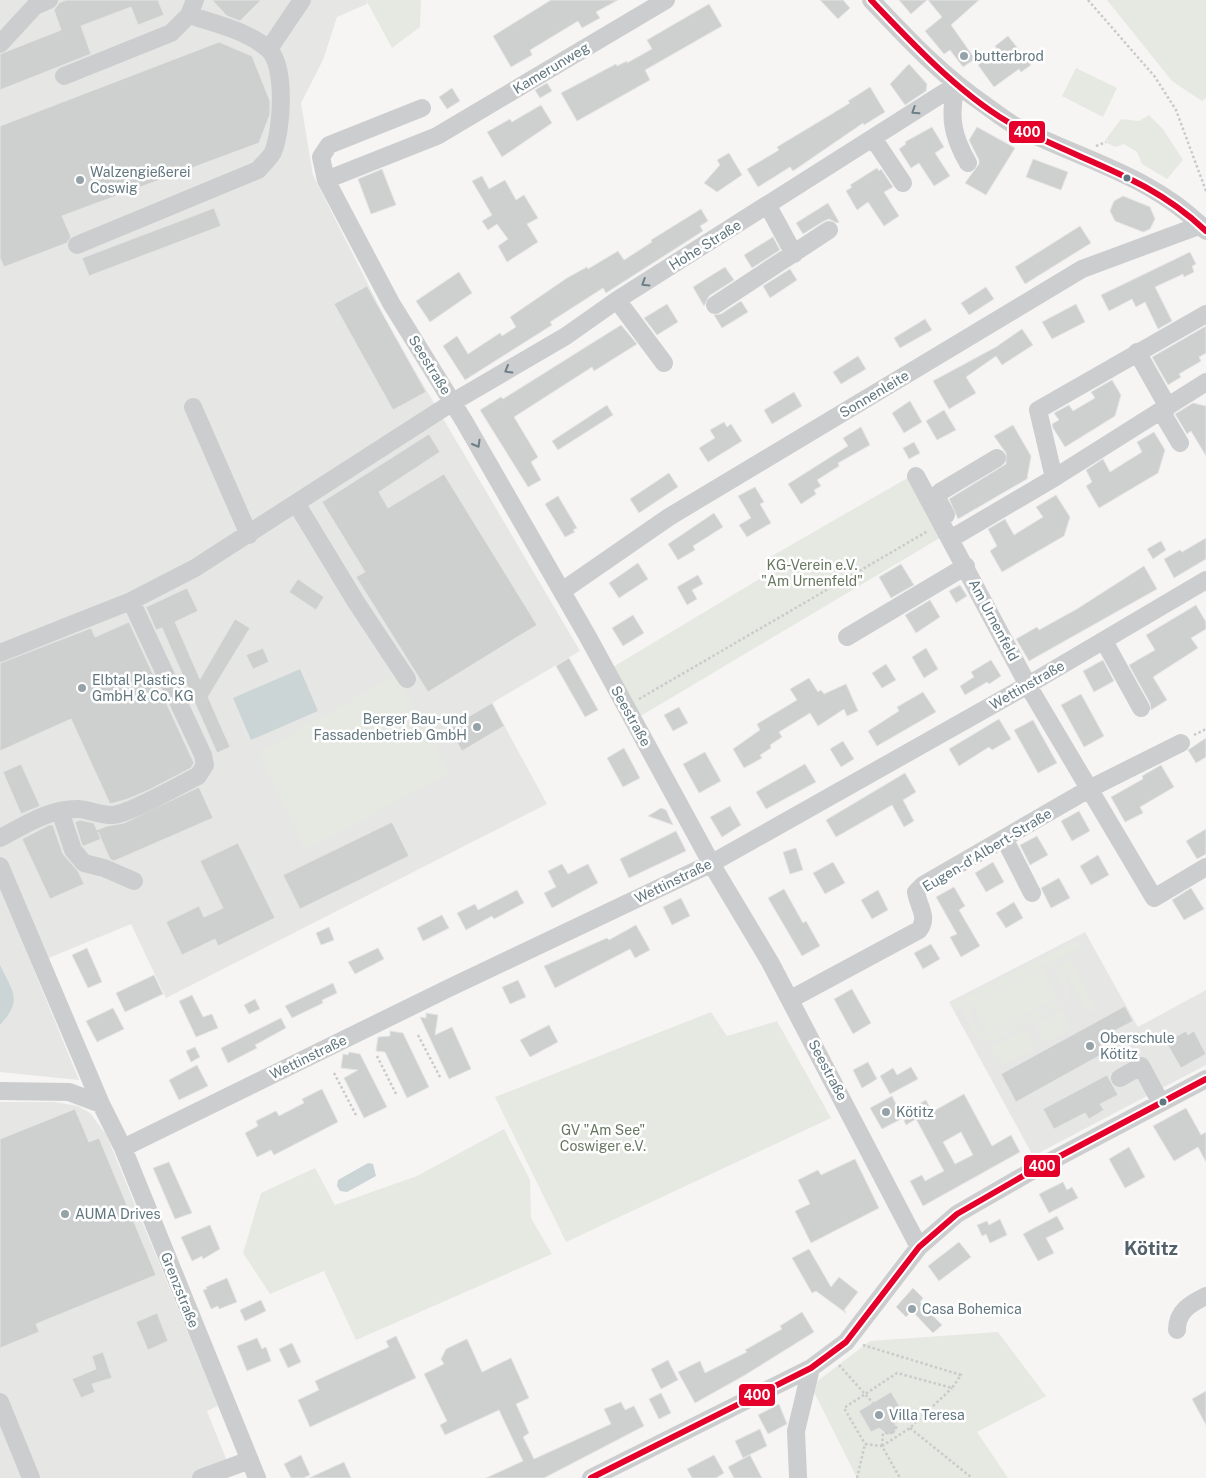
<svg xmlns="http://www.w3.org/2000/svg" width="1206" height="1478" font-family="'Public Sans',sans-serif">
<style>
.built{fill:#e6e7e5}
.green{fill:#e6e8e2;fill-rule:evenodd}
.water{fill:#cbd5d6}
.building{fill:#ced0d0;stroke:#e5e4e4;fill-rule:evenodd}
.lines{fill:none;stroke-linecap:round;stroke-linejoin:round}
.path{stroke:#cacacb;stroke-width:2.5;stroke-dasharray:2.5 2.5;stroke-linecap:butt}
.minor{stroke:#cccdce;stroke-width:18}
.bus-1-casing{stroke:#fff;stroke-width:10}
.bus-1{stroke:#e4002b;stroke-width:6}
.oneway{stroke:#6c7f87}
.poi-dot{fill:#95a2a8;stroke:#fff;stroke-width:2}
.bus-dot{fill:#61767f;stroke:#fff;stroke-width:2}
.labels{text-anchor:middle;dominant-baseline:central;stroke-width:5;stroke-linejoin:round;paint-order:stroke}
.poi-label{font-size:14px;fill:#61767f;stroke:#fff;text-anchor:start}
.street-label{font-size:14px;fill:#61767f;stroke:#fff}
.park-label{font-size:14px;fill:#677760;stroke:#fff}
.district-label{font-size:19px;font-weight:bold;fill:#53626a;stroke:#fff}
.line-badge{stroke:#fff;stroke-width:2}
.badge-label{font-size:14px;text-anchor:middle;font-weight:bold;fill:#fff}
</style>
<rect width="100%" height="100%" fill="#f6f5f4"/>
<path class="built" d="M0,0H366L367,4L337,17L323,60L301,103L313,175L391,330L580,651L492,703L547,804L166,998L131,924L32,965L79,1080L0,1072Z
M1085,932L1138,1027L1206,990V1065L1033,1156L949,1002Z
M0,1102H55L78,1106L90,1113L106,1134L218,1406L207,1411L227,1461L222,1478H0Z"/>
<path class="green" d="M366,0H421L420,27L392,48Z
M1107,0H1206V98L1202,101L1172,81Z
M1076,68L1117,88L1103,117L1062,96Z
M1149,115L1163,129L1183,160L1167,179L1142,164L1137,152L1124,144L1115,147L1107,143L1106,139L1121,119L1139,121Z
M911,476L943,536L639,717L613,667L776,569L770,557Z
M396,675L450,773L305,850L260,752Z
M1078,940L1081,947L1053,962C1066,974 1070,984 1068,1001L992,1041C974,1039 966,1022 964,1006L956,1011L953,1004ZM1046,964C1058,972 1067,985 1062,1000L989,1036C975,1033 968,1017 970,1004Z
M1070,960L1096,1008L1088,1013L1061,965Z
M1043,968L1058,998L988,1034L973,1005Z
M1061,1010L1071,1028L1045,1043L1035,1024Z
M711,1012L727,1036L777,1021L831,1118L566,1242L495,1097Z
M1026,1029L1035,1047L1001,1065L991,1048Z
M504,1129L530,1180L531,1218L552,1254L356,1340L324,1271L270,1294L243,1253L261,1193L315,1168L335,1205L417,1176Z
M998,1332L1046,1396L977,1432L1008,1478H857L811,1386L870,1341Z"/>
<path class="water" d="M300,669L318,711L251,740L233,698Z
M0,965C13,992 23,1000 0,1025Z
M368,1163L373,1164L376,1176L347,1192L340,1191L337,1186L338,1180Z"/>
<path class="building" d="M66,0H158L164,15L138,25L131,7L81,26L91,54L0,90V54L61,30L54,10L59,3Z
M212,0H261L240,21L227,16Z
M551,0H618L596,12L600,18L582,28L578,21L530,50L532,55L511,67L493,36Z
M820,0H843L850,8L838,19Z
M899,0H927L911,14Z
M928,0H979L951,25L975,59L963,67L950,50L944,54L925,31L942,17Z
M709,4L722,26L645,70L650,80L577,121L561,93L616,64L617,66L627,61V63L652,49L647,40Z
M1008,36L1031,65L1021,72L1019,69L994,87L978,65L998,50L995,46Z
M219,42L252,56L270,101V114L259,143L62,216L71,237L67,243L4,267L0,258V126Z
M909,64L927,84L926,91L905,105L890,84Z
M547,83L552,91L540,98L535,90Z
M870,87L885,112L864,125L863,123L793,171L790,167L758,187L747,169L779,150L777,147L850,103L848,101Z
M452,88L460,101L447,109L439,97Z
M541,105L552,123L502,157L487,132L510,119L512,122Z
M932,127L944,147L935,153L950,176L934,186L919,163L911,168L899,149L906,144L905,142Z
M977,127L1015,148L986,195L965,183L979,164V160L969,140Z
M729,153L742,175L717,192L704,183L720,165L717,160Z
M1033,159L1068,172L1061,190L1026,177Z
M877,168L879,171L881,169L893,187L884,192L899,216L884,226L868,202L857,210L846,191L852,187L850,185Z
M382,169L396,205L371,214L358,179Z
M482,176L489,189L505,180L516,200L524,195L538,218L527,224L538,242L507,262L498,246L508,239L497,224L488,230L482,221L492,215L472,181Z
M1123,196L1150,207L1155,219L1150,229L1143,232L1115,221L1110,211L1114,201Z
M828,203L839,222L837,223L829,219L824,221L803,234L796,223Z
M214,208L221,226L89,276L82,258Z
M701,209L708,221L700,226L703,231L606,293L603,288L550,322L552,325L465,380L443,346L457,336L468,354L500,333L502,336L516,327L510,317L567,278L587,267L588,269L618,251L624,260L652,242L651,240Z
M1080,226L1091,243L1025,284L1015,267Z
M773,237L780,250L752,268L744,255Z
M1190,252L1196,264L1192,266L1194,272L1184,277L1183,274L1155,287L1172,321L1158,329L1145,302L1136,307L1132,299L1109,311L1101,295Z
M725,267L734,280L709,296L704,306L693,287Z
M790,269L797,280L770,298L763,286Z
M459,272L472,293L430,322L416,301Z
M367,286L426,392L393,410L334,304Z
M986,287L994,299L969,315L961,303Z
M741,301L748,312L722,328L714,315L721,314Z
M667,304L678,322L657,335L644,318Z
M1076,304L1085,322L1052,339L1042,322Z
M925,319L932,330L900,348L894,338Z
M621,325L637,344L594,371L592,367L514,417L538,457L531,462L541,480L528,487L480,410L501,397L503,399Z
M1206,326V353L1199,357L1201,361L1179,374L1181,377L1168,385L1152,357Z
M1022,329L1033,345L1002,365L996,356L966,377L976,393L949,409L933,381L996,347Z
M858,356L866,369L841,384L833,372Z
M1112,380L1121,395L1115,416L1065,447L1053,428L1052,424L1059,420L1054,413L1069,405L1073,411L1095,398L1091,392Z
M794,392L802,406L772,424L764,410Z
M910,401L922,422L904,433L892,413Z
M1193,403L1206,406V456L1191,431L1187,434L1175,414Z
M607,405L613,415L558,450L552,441Z
M944,410L956,430L937,440L926,421Z
M724,422L727,427L731,424L742,441L708,462L699,448L715,438L710,430Z
M1013,425L1031,456L1027,479L958,519L949,499L1006,464V453L994,436Z
M861,427L870,445L838,463L839,466L817,480L821,486L814,490L816,494L801,504L788,484L848,446L843,438Z
M1154,432L1165,450L1158,473L1099,508L1086,486L1092,482L1086,470L1103,459L1110,472L1142,452L1137,442Z
M429,434L440,452L379,492L388,508L444,474L537,625L428,692L356,577L365,572L322,502Z
M914,442L920,453L909,459L903,448Z
M669,473L678,487L639,513L630,499Z
M755,487L764,502L760,504L771,523L747,537L739,525L751,518L738,496Z
M1056,495L1070,517L1064,536L1002,572L990,551L997,546L988,529L1005,519L1014,535L1043,517L1036,507Z
M558,496L577,528L573,530L575,532L565,537L545,504Z
M714,513L723,527L693,546L695,550L678,560L668,544Z
M1206,538V559L1174,578L1164,559L1180,550L1182,552Z
M1161,541L1166,550L1153,559L1147,549Z
M638,563L648,579L619,598L609,583Z
M901,564L914,585L891,598L879,577Z
M1144,566L1157,589L1029,661L1016,639L1037,627L1039,630L1077,609Z
M698,575L703,584L692,590L697,599L687,605L677,587Z
M298,579L324,597L316,610L289,592Z
M960,585L967,596L956,603L949,591Z
M187,588L198,611L175,622L200,679L235,619L250,628L208,697L230,747L217,753L162,628L156,630L146,607Z
M930,600L940,617L916,633L905,615Z
M1196,605L1206,622V629L1191,638L1198,648L1153,677L1167,700L1151,710L1150,703L1129,665L1155,650L1146,635Z
M633,615L644,633L623,646L612,628Z
M129,622L194,763L191,768L151,789L128,799L110,804L71,719L0,751V663L91,628L95,637Z
M263,648L269,662L253,669L246,655Z
M926,648L938,669L924,678L912,657Z
M569,658L598,710L585,717L556,666Z
M991,660L1001,676L989,684L987,682L965,695L960,686L974,677L971,672Z
M1103,660L1114,681L1094,692L1083,671Z
M886,664L896,680L882,688L872,673Z
M809,678L818,692L821,690L824,694L846,684L858,711L847,716L844,709L818,726L810,713L779,732L782,737L770,745L771,748L760,755L762,758L744,768L733,749L760,730L757,724L797,700L790,689Z
M923,692L936,712L877,746L868,731L899,711L897,707Z
M1081,694L1104,736L1084,747L1061,705Z
M492,703L504,726L462,751L449,728Z
M679,707L688,723L673,731L664,715Z
M999,719L1011,739L992,750L989,747L959,766L949,749Z
M1033,720L1057,763L1038,773L1014,730Z
M1206,738V757L1196,763L1188,750Z
M843,741L854,759L841,767L830,749Z
M624,748L640,778L623,787L607,758Z
M705,752L721,781L699,793L683,764Z
M21,764L40,806L21,814L3,772Z
M805,764L816,782L766,809L756,792Z
M1161,765L1174,787L1140,807L1143,813L1125,822L1111,797L1143,779L1142,776Z
M905,773L916,792L903,800L914,821L904,827L892,805L836,837L826,820Z
M199,787L213,818L114,861L110,859L98,832L101,839L84,846L82,845L75,822L80,820L94,823L97,830L107,826L124,823Z
M730,806L741,825L722,837L710,817Z
M661,808L666,810L673,825L648,816Z
M1079,811L1090,831L1072,841L1061,821Z
M392,822L409,856L300,909L283,875Z
M49,825H53L63,854L78,871L84,884L50,899L22,839Z
M1206,829V854L1197,859L1186,841Z
M676,831L686,851L629,878L620,859Z
M1037,836L1048,855L1030,865L1020,845Z
M238,843L275,918L218,946L215,939L182,955L166,922L199,906L204,917L223,908L200,861Z
M796,848L803,870L790,874L783,852Z
M1098,855L1109,875L1091,885L1080,866Z
M833,862L845,883L825,894L813,873Z
M993,862L1004,882L986,892L975,873Z
M562,864L568,874L588,864L598,883L552,908L544,893L556,887L548,871Z
M1059,878L1070,898L1051,908L1041,888Z
M954,887L965,906L959,910L980,946L961,957L950,937L957,934L936,897Z
M1191,888L1204,909L1184,920L1172,900Z
M784,889L803,923L806,921L820,946L802,956L768,898Z
M517,890L524,903L494,919L492,916L466,930L457,913L475,904L478,910Z
M878,890L888,910L872,919L861,900Z
M681,898L690,916L672,925L663,907Z
M1014,902L1023,918L1006,928L996,913Z
M442,915L449,928L423,941L417,928Z
M636,925L650,950L635,958L630,949L555,988L544,966L607,938L609,940Z
M329,927L334,940L321,945L316,933Z
M931,944L940,959L923,969L914,953Z
M87,948L102,982L88,988L72,955Z
M378,948L384,959L355,974L348,962Z
M154,975L163,994L125,1012L116,993Z
M518,980L526,997L510,1004L502,987Z
M333,983L337,993L322,1000L323,1003L292,1018L285,1006Z
M852,989L871,1023L853,1034L834,999Z
M192,995L203,1017L212,1014L218,1028L196,1037L179,1001Z
M255,999L260,1009L249,1014L244,1005Z
M1125,1006L1133,1021L1099,1039L1106,1052L1016,1102L1001,1074Z
M113,1008L124,1029L97,1042L86,1021Z
M426,1013L438,1015L435,1035L452,1027L471,1069L449,1079L420,1017L426,1018Z
M281,1018L286,1028L255,1045L257,1048L228,1063L221,1048Z
M549,1025L558,1042L530,1057L520,1040Z
M390,1031L403,1033L429,1087L407,1098L385,1052L376,1051L378,1037L390,1036Z
M1186,1031L1188,1035L1194,1031L1206,1054L1181,1068L1166,1042Z
M195,1047L200,1057L191,1062L186,1051Z
M349,1052L360,1054L387,1107L364,1118L344,1078L358,1070L341,1068L343,1054L348,1055Z
M868,1062L877,1079L862,1088L853,1070Z
M197,1065L208,1086L179,1100L169,1080Z
M911,1067L918,1079L890,1094L880,1076L893,1068L897,1075Z
M1107,1075L1118,1095L1100,1104L1104,1110L1089,1119L1085,1113L1054,1129L1043,1109Z
M322,1089L338,1122L274,1155L271,1150L257,1157L245,1133L258,1126L256,1121L276,1111L279,1116L304,1103L302,1099Z
M964,1094L992,1146L1011,1135L1020,1152L923,1206L910,1181L922,1175L925,1181L944,1171L916,1119L906,1125L903,1118L882,1129L870,1108L892,1096L901,1114L926,1100L932,1112ZM961,1132L973,1155L955,1164L943,1142Z
M1186,1108L1201,1135L1206,1132V1162L1198,1147L1174,1161L1153,1126Z
M75,1109L89,1142L99,1138L156,1275L36,1324L39,1332L0,1348V1139Z
M1129,1147L1145,1177L1125,1188L1109,1159Z
M855,1159L879,1208L811,1243L795,1211L810,1204L798,1180L818,1170L821,1175Z
M169,1162L192,1213L175,1219L153,1168Z
M1063,1182L1067,1190L1072,1187L1078,1198L1049,1213L1039,1194Z
M1057,1216L1064,1229L1046,1238L1054,1253L1038,1261L1023,1234Z
M1000,1219L1007,1235L990,1243L986,1234L982,1236L977,1225L987,1221L989,1225Z
M210,1225L220,1249L203,1259L202,1256L192,1261L181,1237Z
M959,1242L971,1257L939,1281L928,1266Z
M809,1249L831,1287L839,1277L858,1292L844,1310L846,1313L816,1291L812,1293L792,1258Z
M227,1278L237,1302L219,1309L218,1306L211,1309L203,1290L207,1289L206,1287Z
M913,1288L923,1298L920,1302L942,1325L933,1333L912,1311L906,1317L896,1307Z
M261,1300L266,1311L245,1321L240,1310Z
M802,1312L814,1332L745,1375L695,1403L678,1372L700,1361L705,1373L747,1352L745,1350L782,1329L780,1326Z
M157,1313L168,1341L148,1350L136,1322Z
M396,1336L416,1378L310,1427L298,1400L319,1390L315,1381L389,1347L386,1341Z
M257,1338L262,1349L266,1347L271,1361L247,1371L237,1346Z
M467,1339L482,1372L511,1358L529,1398L516,1404L529,1433L523,1437L534,1459L611,1424L604,1409L621,1402L625,1410L634,1406L644,1426L544,1478H486L523,1461L499,1410L445,1435L440,1425L447,1421L424,1374L444,1364L441,1359L446,1349Z
M292,1343L301,1362L288,1368L279,1349Z
M103,1352L112,1378L92,1384L95,1392L81,1398L72,1379L96,1369L92,1356Z
M668,1360L678,1380L661,1389L651,1369Z
M1206,1391V1425L1192,1399Z
M891,1392L903,1412L894,1417L896,1430L888,1435L879,1428L871,1432L859,1411Z
M661,1393L671,1413L659,1419L649,1399Z
M779,1404L787,1424L768,1434L758,1415Z
M760,1429L767,1446L743,1458L735,1441Z
M301,1455L310,1475L303,1478H291L284,1464Z
M714,1455L724,1473L716,1478H692L687,1469Z
M750,1455L762,1478H734L728,1467Z
M344,1462L351,1478H309Z"/>
<g class="lines">
<path class="path" d="M1088,0L1155,77L1176,110L1206,191
M1096,146L1106,142
M639,699L928,531
M1194,735L1206,729
M418,1035L441,1079
M377,1056L397,1096
M334,1073L356,1115
M863,1345L961,1375L952,1388L897,1373L844,1408L865,1444
M839,1365L873,1403
M910,1428L972,1478
M885,1433H893
M893,1433L897,1426
M882,1446L910,1428L952,1388
M882,1446L883,1432
M857,1478L865,1444L882,1446L900,1478"/>
<path class="minor" d="M871,0C909,40 940,74 985,105C996,113 1006,121 1017,127C1080,159 1156,177 1206,231
M0,44L35,6L49,0
M269,49L302,0
M64,76L171,33L189,15L195,0
M956,85C949,117 952,135 968,163
M422,108L329,145L321,157L326,180L391,303L464,421L588,637L715,870L770,962L919,1247
M873,138L903,183
M326,180L437,136L666,0
M768,206L794,254
M77,245L258,170C263,164 270,158 273,152C282,131 287,63 267,48C245,30 216,24 189,15
M617,300L664,363
M715,305L829,230
M1137,352L1168,407
M193,407L249,535
M1161,411L1180,443
M916,476L1030,689L1154,898L1206,867
M1054,478L1038,410L1206,314
M296,503L356,602L407,679
M946,515L938,500L940,492L997,458
M952,538L1054,478L1206,382
M562,591L669,517L1082,269L1201,225
M847,637L966,566
M1104,641L1141,708
M0,653L131,601L195,568L453,402L566,336L617,300L956,85
M60,811L73,850L84,863L104,868L134,881
M0,838C25,825 50,808 79,809C90,810 103,816 113,815C132,813 179,785 198,776L205,765L203,755L131,601
M1005,840L1032,893
M0,866L101,1104
M791,999L919,930C929,917 918,906 916,892L923,885L1089,789L1181,743
M1120,1078L1141,1066L1161,1103
M0,1091L69,1092L101,1104L123,1148L257,1478
M123,1148L449,988L712,863L1028,685L1206,580
M1177,1330C1177,1311 1190,1304 1206,1296
M0,1402L31,1478
M798,1477L796,1431L811,1368
M201,1478L250,1460
M591,1478L811,1368L846,1342L919,1247L957,1214L1030,1172L1206,1079"/>
<defs>
<path id="bus-1" d="M871,0C912,43 964,99 1017,127C1085,163 1148,176 1206,231
M591,1478L811,1368L846,1342L919,1247L957,1214L1030,1172L1206,1079"/>
</defs>
<use href="#bus-1" class="bus-1-casing"/>
<use href="#bus-1" class="bus-1"/>
</g>
<defs><path id="oneway-chevron" d="M-2-3.5L2.5 0L-2 3.5" fill="none" stroke-width="1.6" stroke-linecap="round" stroke-linejoin="round" transform="scale(1.25)"/></defs>
<g class="oneway">
<use href="#oneway-chevron" transform="translate(915 111) rotate(147)"/>
<use href="#oneway-chevron" transform="translate(645 283) rotate(148)"/>
<use href="#oneway-chevron" transform="translate(508 370) rotate(150)"/>
<use href="#oneway-chevron" transform="translate(477 444) rotate(60)"/>
</g>
<g class="poi-dot">
<circle cx="964" cy="56" r="5"/>
<circle cx="80" cy="180" r="5"/>
<circle cx="82" cy="688" r="5"/>
<circle cx="477" cy="727" r="5"/>
<circle cx="1090" cy="1046" r="5"/>
<circle cx="886" cy="1112" r="5"/>
<circle cx="65" cy="1214" r="5"/>
<circle cx="912" cy="1309" r="5"/>
<circle cx="879" cy="1415" r="5"/>
</g>
<g class="bus-dot">
<circle cx="1127" cy="178" r="4.5"/>
<circle cx="1163" cy="1102" r="4.5"/>
</g>
<g class="labels">
<g class="poi-label">
<text x="974" y="56">butterbrod</text>
<text x="90" y="172">Walzengießerei<tspan x="90" dy="16">Coswig</tspan></text>
<text x="92" y="680">Elbtal Plastics<tspan x="92" dy="16">GmbH &amp; Co. KG</tspan></text>
<text x="467" y="719" text-anchor="end">Berger Bau- und<tspan x="467" dy="16">Fassadenbetrieb GmbH</tspan></text>
<text x="1100" y="1038">Oberschule<tspan x="1100" dy="16">Kötitz</tspan></text>
<text x="896" y="1112">Kötitz</text>
<text x="75" y="1214">AUMA Drives</text>
<text x="922" y="1309">Casa Bohemica</text>
<text x="889" y="1415">Villa Teresa</text>
</g>
<g class="street-label">
<text transform="translate(551 68) rotate(-31)">Kamerunweg</text>
<text transform="translate(705 245) rotate(-32)">Hohe Straße</text>
<text transform="translate(430 365) rotate(58)">Seestraße</text>
<text transform="translate(874 394) rotate(-31)">Sonnenleite</text>
<text transform="translate(994 620) rotate(62)">Am Urnenfeld</text>
<text transform="translate(1027 685) rotate(-30)">Wettinstraße</text>
<text transform="translate(631 716) rotate(61)">Seestraße</text>
<text transform="translate(987 850) rotate(-31)">Eugen-d'Albert-Straße</text>
<text transform="translate(673 881) rotate(-26)">Wettinstraße</text>
<text transform="translate(308 1057) rotate(-26)">Wettinstraße</text>
<text transform="translate(828 1070) rotate(62)">Seestraße</text>
<text transform="translate(180 1290) rotate(68)">Grenzstraße</text>
</g>
<g class="park-label">
<text x="812" y="565">KG-Verein e.V.<tspan x="812" dy="16">"Am Urnenfeld"</tspan></text>
<text x="603" y="1130">GV "Am See"<tspan x="603" dy="16">Coswiger e.V.</tspan></text>
</g>
<g class="district-label">
<text x="1151" y="1248">Kötitz</text>
</g>
</g>
<g class="line-badge">
<rect x="1008" y="120" width="38" height="24" rx="5" fill="#e4002b"/>
<rect x="1023" y="1154" width="38" height="24" rx="5" fill="#e4002b"/>
<rect x="738" y="1383" width="38" height="24" rx="5" fill="#e4002b"/>
</g>
<g class="badge-label">
<text x="1027" y="137">400</text>
<text x="1042" y="1171">400</text>
<text x="757" y="1400">400</text>
</g>
</svg>
